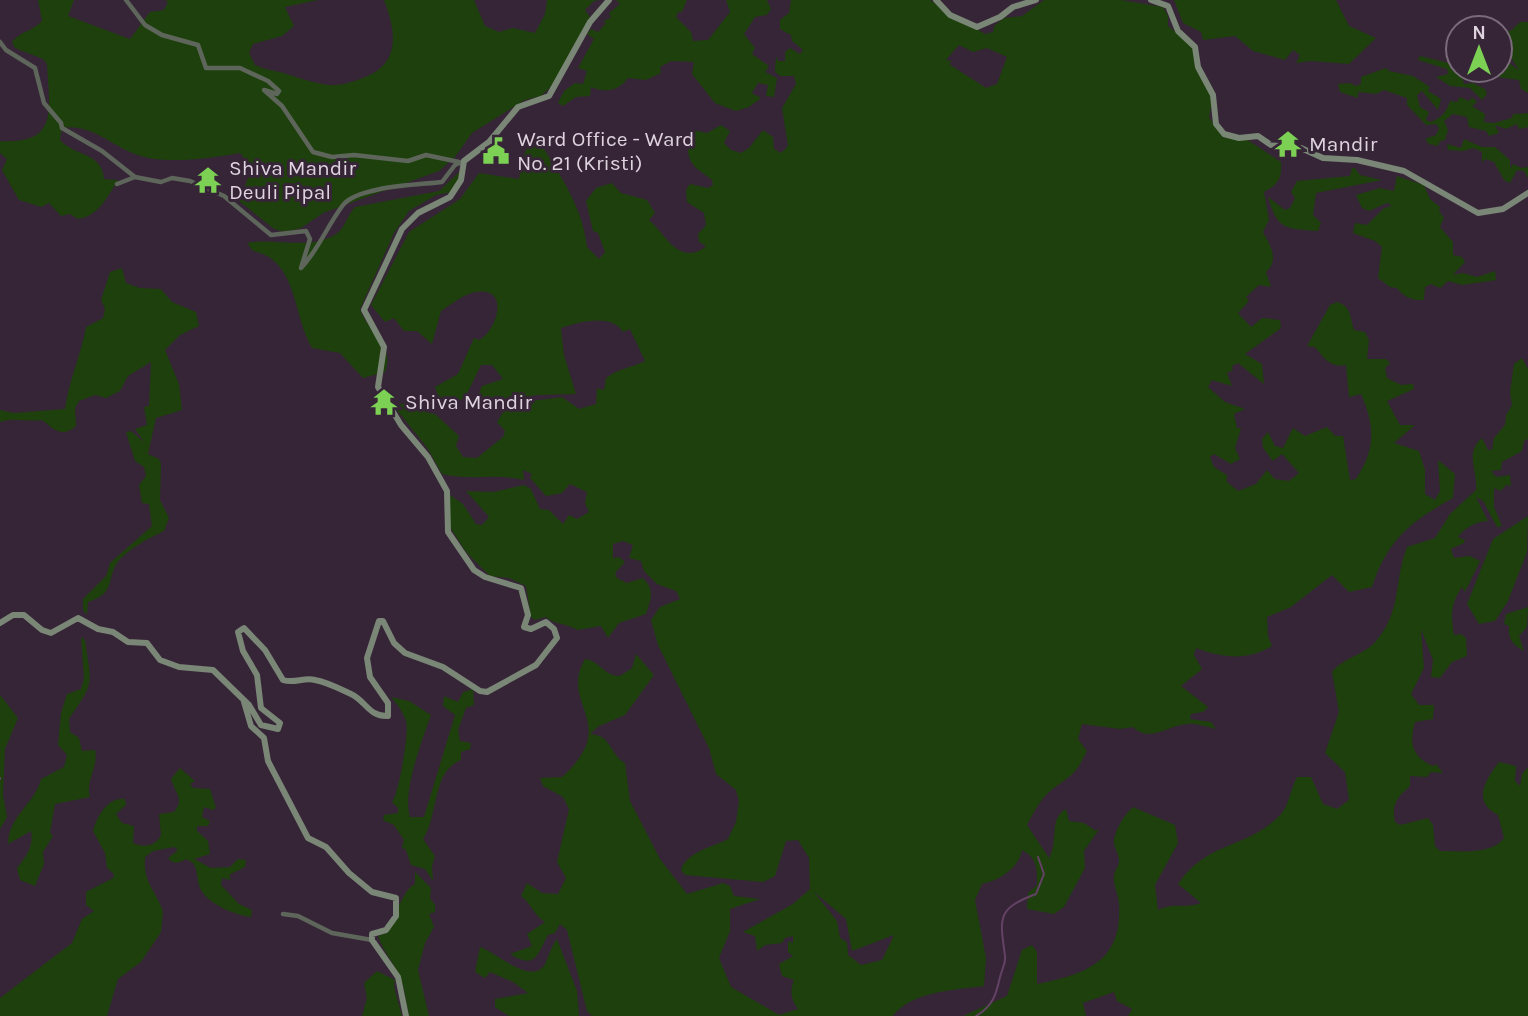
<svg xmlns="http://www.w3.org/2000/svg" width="1528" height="1016" font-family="Karla,sans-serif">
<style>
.green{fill:#1e400d;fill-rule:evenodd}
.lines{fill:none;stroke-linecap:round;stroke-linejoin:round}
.stream{stroke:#644265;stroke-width:2}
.street{stroke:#5e665b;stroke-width:4.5}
.secondary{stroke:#7a8676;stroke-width:6}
.labels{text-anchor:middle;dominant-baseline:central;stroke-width:6;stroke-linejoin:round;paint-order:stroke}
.poi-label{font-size:21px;fill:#dfd3df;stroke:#362537;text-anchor:start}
</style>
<rect width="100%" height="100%" fill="#362537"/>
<path class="green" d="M38,0H74L68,16L130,39L150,12L164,10L168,2L165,0H318L285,7L294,26L282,36L253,44L249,53L255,65L265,69C286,72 306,82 328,85C341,86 353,82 365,77C401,63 396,31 384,0H474L485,26L499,32L513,28L535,33L545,14L547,0H600L594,1L585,10L590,17L555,83L541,96L525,100L472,133L455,157L439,171L323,213L301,228L285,232L274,229L239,201L252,168L240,153C212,158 165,165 138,155C112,147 92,123 62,128L60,140C76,157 102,152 104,179L118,180C107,197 99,216 78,219L70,214L61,216L49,203L41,207L19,200L2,170L7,159L0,153V141C60,145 49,108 47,64L43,59L15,48L12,42C19,32 33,31 42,21Z
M616,0H687L682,12H678L676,17L691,32L693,41L708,40L730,12L726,0H767L771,9L767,15L755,17L744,34L755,48L752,54L769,66L765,72L777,78L774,97L766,96L768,85L758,83L752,93L761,98L749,107L736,111L715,103L692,74L694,62L671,61L660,67L661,73L646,80L628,78C619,91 606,93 591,87L590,96L576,97L563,106L558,103L564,91L575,83L583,84L587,71L578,68L594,39L587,34L591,29L598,32L606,23L603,21L611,18L609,13L620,4Z
M791,0H930L985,34L993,32L994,26L1004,18L1022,16L1044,0H1121L1163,7L1168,16V26L1193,46L1213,99L1209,117L1223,137H1243L1281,162C1282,178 1279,184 1264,192L1269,220L1263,232C1270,245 1280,260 1266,272L1271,287L1259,285L1246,297L1249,301L1238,313L1251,327L1262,318L1280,320L1281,328L1245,354L1262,364L1264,384L1238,363L1232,366L1233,370L1227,373L1232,386L1212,380L1208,387L1225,402L1245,409L1234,414L1237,428H1241L1235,448L1240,459L1231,464L1214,454L1210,457L1214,467L1227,475V482L1238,491L1256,484L1267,470L1275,479L1289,481L1299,473L1282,454L1273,461L1263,448L1262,439L1268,432L1275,446L1283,448L1293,428L1305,436L1327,427L1335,436H1343L1350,480L1356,479C1376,449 1375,426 1361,394L1349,397L1346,365C1331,369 1323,357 1315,347L1307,346L1330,305L1337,302C1352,306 1350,319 1354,330L1365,332L1369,340L1367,359H1386L1390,363L1385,368L1387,378L1401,385L1413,384L1414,389L1387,401L1400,425H1415L1394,443L1419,451L1425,470V494L1435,500L1440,491L1438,460L1455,474L1453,498C1410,522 1388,539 1372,587L1349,592L1332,575L1291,607L1267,617L1268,636L1272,646C1247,661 1223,658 1196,648L1194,655L1202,669L1181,686L1208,707L1203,712L1191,714L1190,719L1211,722L1216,729C1207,727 1196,723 1187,724C1166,726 1150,743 1133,727L1120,729L1082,724L1078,739L1087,751C1075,775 1074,773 1054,788C1041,797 1034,812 1027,825L1049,858C1059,841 1048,819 1066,809L1069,821L1084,823L1096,831L1100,828L1084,851L1085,868L1064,907L1054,914L1027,909L1028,893L1037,885C1037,869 1038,859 1022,850C1019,868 1000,880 982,884L975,900L986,958L984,986C955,990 912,991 893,1016H592L587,1011L567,930L560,924L555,933L548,935C537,955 536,970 510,954L532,946L527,934L545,922C533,915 532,904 521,896L527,883L542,893L558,894L566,878L557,862L569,809L563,797L543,786L540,778L562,777C622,723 558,705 585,659C600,661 604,676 620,676L632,668L636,654L654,675L625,715L599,726L590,734C612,735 610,755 625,763L630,801L660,859L687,894L723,883L730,886L734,896L760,899L730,909V931L719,958L731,987L779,1015L798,1009C790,999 790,990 794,980L782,976L779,964L793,956L788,952V941L793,943V936L785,938L782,943L765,945L757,951L755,936L743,932L793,904L810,889L809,858L798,840L786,841L775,876L763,882L685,875L681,870C686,852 713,847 728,839L736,822L739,801L736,790L716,774L709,748L658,645L651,620L660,607L680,599L676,591L657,584L644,571L641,561L629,558L633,545L623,541L613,544V558L619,557L625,562L615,573L617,578L627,583L643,578C655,590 651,599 646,614L619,623L608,638L601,626L577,630C567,623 555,625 546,617L535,620L531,617L526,586L509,578L490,576L466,552L448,524L447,493L463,504L476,524L482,525L489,517L466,491L493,492L524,485L531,489L540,509L549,510L563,524L569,515L577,519L589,512L585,503L587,492L570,484L562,493L546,496L530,478L532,474L523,470L524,480C497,473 469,481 442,474L428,449L397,410L398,405L423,397L425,412L435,414L459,436L456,446L463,457L477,458L503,437L505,431L497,422L508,404L562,397L579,409L596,404L597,388L604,390L606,378C619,368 631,368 645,361L630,329L623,332C611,313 579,322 561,328L564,355L576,394L536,395L477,408L476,399L482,386L503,379L492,365H481L465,398L442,407L435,387L458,374L474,338L480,340C498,328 510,286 475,292C464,294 450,305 441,311L432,344L417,331H404L394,318L385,322L371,305L409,232L460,199L479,173L519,179L522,159L534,133C555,167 583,205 587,247L599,259L605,252L598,233L593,231L586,201L596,188L612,183L621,193L647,200L655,213L649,220C666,234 677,265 704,248L706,246L699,242L698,234L706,225L704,213L687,202L686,190L690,184L708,188L713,185L712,180C700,170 689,167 688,150L692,147L689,135L693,130L707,133L721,125L730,131L724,143L731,150L741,153L749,148L763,130L773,137L774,149L781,153L788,146L782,108L796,84L794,76H780L775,72L776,56L778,61H785V52L790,48L800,54L803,50L792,41L791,35L780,29V20L789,13ZM959,45L973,52L987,48L1007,57L997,84L986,88L949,64L952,61L946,60ZM814,892L846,919L852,951L894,935L882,960L861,965L848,955L847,942L840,938L837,921Z
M1174,0H1336L1349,26L1376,38L1349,64L1311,61L1296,63L1300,55L1293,50L1285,60L1253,51L1235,36L1203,40L1201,32L1183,23Z
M1520,22H1528V93L1521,89L1519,80L1497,77L1488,80L1483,75L1462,77L1464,84L1473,83L1485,89L1487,94L1482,100L1470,88L1450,86L1436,77L1448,74L1447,69L1418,60L1420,56L1449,63L1451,58L1458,56V70H1498L1504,73L1509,63L1519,70L1504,46L1500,45L1503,40L1500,34L1512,30Z
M1386,68L1389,71L1413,76L1430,87L1428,91L1441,99L1438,110L1422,91L1417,95L1420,107L1429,112L1426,120L1430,122C1441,119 1447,111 1450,101L1457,102L1460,97L1469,101L1472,97L1477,102L1472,106L1485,114L1484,122L1494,123L1512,118L1513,114L1528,113V127L1519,129L1517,124L1506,129L1495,125L1499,133L1489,136L1486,131L1469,127L1467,117L1453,114L1444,121L1448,130L1445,140L1440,141L1438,146L1429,144L1425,139L1436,135L1439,128L1436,124L1426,125L1407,105V98L1384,90L1376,94L1358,92V98L1340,92L1338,84L1351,83L1355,86L1361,84V77Z
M1464,139L1482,147H1495L1510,160V168L1513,164L1521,168L1528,167V178L1524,171L1517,170L1510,183L1504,180L1494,162L1486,159L1482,162V152L1474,148L1463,151L1448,150L1447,144L1461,148Z
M1352,168H1355L1360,175L1382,180L1316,193L1313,215L1321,223L1318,231C1286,228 1278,231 1268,197L1285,210L1290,208L1295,198L1291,192L1297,181L1350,176Z
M459,172L462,173L458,191L436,195L409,211L394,233L360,309C367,332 396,344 385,372L363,378L340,353L312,348C292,314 298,260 253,251L247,243C274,237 311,251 336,234C345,229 347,215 355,207L439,191Z
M1397,176L1424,185L1430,199L1440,207L1439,211L1444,218L1440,227L1453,242V255L1462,257L1465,262L1453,275L1463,273L1477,277L1495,271L1496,280L1462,285L1448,281L1440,288L1431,284L1425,287L1424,300C1411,300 1405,298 1397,288L1390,287L1378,278L1382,247L1375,241L1353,233L1355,223L1367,225L1384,208L1392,206L1387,203L1369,211L1362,208L1356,195L1380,188L1394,191Z
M122,268L126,283L140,288L161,289L172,302L196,312L199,326L180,335L165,350L179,384L182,410L156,418L148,454L159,459L161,464L160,500L169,518L164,531C149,538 132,547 120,559C105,576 118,593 88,602L87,615L83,610V599L106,576L110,563L152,526L149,504L142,503L139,485L146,476L144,467L135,461L126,432L131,431L144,442L135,429L147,425L144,407L149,406L151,362L128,376L120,391L106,398L95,395L79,401L75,408L76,426C62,438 55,430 42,420C27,422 13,417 0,422V410L14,413L65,409C69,380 81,355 86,327L103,318L105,309L101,300L110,272Z
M1522,358L1528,369V439L1524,441L1522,451L1502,462L1501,470L1491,471L1496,477L1510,475L1511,486L1506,485L1501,491L1494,488V507L1502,526L1497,527L1483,501L1476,497L1488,521C1477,521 1464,528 1458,537L1465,540L1464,543L1451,549L1454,558L1470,556L1480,561L1465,592L1462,587C1450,605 1451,615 1454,635L1461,634L1466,638L1467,656L1452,662L1440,678L1431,677L1433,660L1421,629L1424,668L1411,694L1419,705H1434L1433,719L1415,722C1409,744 1412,757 1433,766L1436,764L1443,773L1431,772L1427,777L1410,776V786C1398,797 1391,803 1395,822L1400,825L1428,818L1433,825L1435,846L1440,851C1460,851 1492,855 1504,838L1498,815C1471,802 1486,779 1499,762L1516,766L1515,781L1520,786L1522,774L1528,767V1016H1128L1132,1009L1117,1001L1114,992L1083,1003L1086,1016H963L1007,996L1022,950L1032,945L1037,952V984C1086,974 1123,962 1119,903C1118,894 1113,884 1114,876C1114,871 1119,866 1119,861C1119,854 1113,846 1114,840C1116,828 1124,815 1133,807L1175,825L1178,843L1155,885L1158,910C1173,902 1185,909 1201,903L1178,884C1207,841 1246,849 1278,817C1289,808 1290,790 1297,777H1311L1323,804L1337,809L1349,800L1345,772L1325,753L1339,712L1332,672C1344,657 1363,656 1376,641C1402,611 1394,579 1407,547L1435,538L1450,514L1476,490C1478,471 1464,453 1482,438L1488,450H1492L1494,438L1505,425L1506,415L1512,405L1510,392L1514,364Z
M1528,516L1527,552L1508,601L1495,621L1479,624L1467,604L1493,539Z
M1528,607L1527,627L1519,636L1524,651C1512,644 1508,640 1509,626L1504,624L1506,614Z
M81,637L85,640C91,685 96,680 69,719L70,732L79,738L82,751L95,750C99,766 85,782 90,797L55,804L50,833L53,836L43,852L44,864L35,886L20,880L17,868C26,857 34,846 31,831L8,844C8,816 35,804 41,779L64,767L67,755L58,745L61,713L67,694L81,689L84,678Z
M473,689L474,705L466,708L458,730L460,741L471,743L470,749L461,752V760C431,772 439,816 423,839L435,856L432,866L433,881L425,869L411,865L406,850L402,847L404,840L394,825L383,820L384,815L398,813V808L392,802C398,797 410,730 406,721C403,712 397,704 391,697L409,701L431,715C422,741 402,791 410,817H424L455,715L443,706L444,696L458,702L463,692Z
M0,695L18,718L5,749L3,795L7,817L0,829Z
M180,768L195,781L190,784L193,788L210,789L216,808L213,810L204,807L202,817L210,821L208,826H197V831L208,841L210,854L194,859L211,868L230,867L238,859L246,860L245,867L229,875L231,880L222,878L221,885L239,904L252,910L251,917C235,915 210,905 201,890C196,881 199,872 193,863L186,859C179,863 174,865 168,858L178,850L174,847L153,851L145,857C143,883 155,889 163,911L161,932L141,962L118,979L107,1016H0V998L72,943L82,919L94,911L86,905V892L113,878L114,874L107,868L105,853L93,831C97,816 108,797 125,799L126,805L116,814L122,823L134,826L133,843C144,848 156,846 161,835L159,814L174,812C185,799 175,793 171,779Z
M415,872L431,888L430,898L435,905V912L429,914L434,927L425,943L418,970L429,1016H409C406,1003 405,988 400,976C393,962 383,951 378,936L387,933C395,919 402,890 415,884Z
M557,939L577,991L579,1016H509L495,1007V999L528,993L513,982L490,972L485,978L475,972L480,947C494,951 532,987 545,964C549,956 551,947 557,939Z
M377,971L395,980L394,987L402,1016H362L367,998L364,983Z"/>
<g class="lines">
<path class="stream" d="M0,779V778
M976,1016C993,1006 996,995 1000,977C1002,969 1006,963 1005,956C1000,918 996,909 1036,894L1044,874L1038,857"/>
<path class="street" d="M126,0L145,25L162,35L198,45L206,68H240L268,81L279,91L277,94L264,90L282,106L313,152L332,157L354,155L408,161L426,155L459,162
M0,42L6,50L35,68L44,103L61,123L62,128L102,151L135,177
M117,184L135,177L161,182L172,178L190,181L224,196L271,235L306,231L310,239L301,268C319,249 327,226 343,205C358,186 418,185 442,182L455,165L464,161
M283,914L298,916L332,933L372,940"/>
<path class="secondary" d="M936,0L950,15L977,27L1000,17L1013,7L1036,0
M1151,0L1168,6L1178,31L1195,47L1198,67L1213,95L1216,124L1224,134L1239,138L1258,136L1271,145L1301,148L1323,158L1357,160L1404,171L1478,213L1503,209L1528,193
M0,623L13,615H24L42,630L51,633L78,618L98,629L113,632L128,642L147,643L160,660L179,667L213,670L249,705L261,725L278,729L280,723L261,708L257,675L243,651L238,632L244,628L265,650L283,680C294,684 304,677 315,680C327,682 340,689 351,694C366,701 369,717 388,716V703L370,677L367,658L379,621H383L394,643L405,653L443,667L480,691L487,692L536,665L557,638L554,629L546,622L531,629L524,627L528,615L521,588L485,577L474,570L448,532L447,491L428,457L401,425L378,387L384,347L364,310L402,229L418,213L450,197L461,180L464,161L489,142L518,107L549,96L590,22L609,0
M244,702L251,726L264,738L268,761L308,838L326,847L349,873L372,892L396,898V916L386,930L372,934V940L398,977L406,1016"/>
</g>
<defs>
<symbol id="temple-bare" viewBox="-9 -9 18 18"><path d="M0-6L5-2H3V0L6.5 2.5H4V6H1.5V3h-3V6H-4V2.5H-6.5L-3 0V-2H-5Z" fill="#7cd155" stroke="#362537" stroke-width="2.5" paint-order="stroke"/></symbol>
<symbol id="civic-bare" viewBox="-9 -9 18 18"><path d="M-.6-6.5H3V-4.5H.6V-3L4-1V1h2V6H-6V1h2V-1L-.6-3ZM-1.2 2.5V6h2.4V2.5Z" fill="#7cd155" stroke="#362537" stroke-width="2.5" paint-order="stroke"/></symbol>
</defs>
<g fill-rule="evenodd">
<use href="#temple-bare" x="1269" y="125" width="38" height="38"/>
<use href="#civic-bare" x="477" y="132" width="38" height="38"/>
<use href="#temple-bare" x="189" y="161" width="38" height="38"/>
<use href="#temple-bare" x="365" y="383" width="38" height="38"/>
</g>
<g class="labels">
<g class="poi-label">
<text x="517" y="139">Ward Office - Ward<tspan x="517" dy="24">No. 21 (Kristi)</tspan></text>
<text x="1309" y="144">Mandir</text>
<text x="229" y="168">Shiva Mandir<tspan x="229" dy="24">Deuli Pipal</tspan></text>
<text x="405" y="402">Shiva Mandir</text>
</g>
</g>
<g transform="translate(1479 49)"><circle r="33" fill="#362537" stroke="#7a6b7a" stroke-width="2"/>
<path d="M0-5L12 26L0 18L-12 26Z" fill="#7cd155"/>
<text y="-10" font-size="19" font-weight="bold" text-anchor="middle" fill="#dfd3df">N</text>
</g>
</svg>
